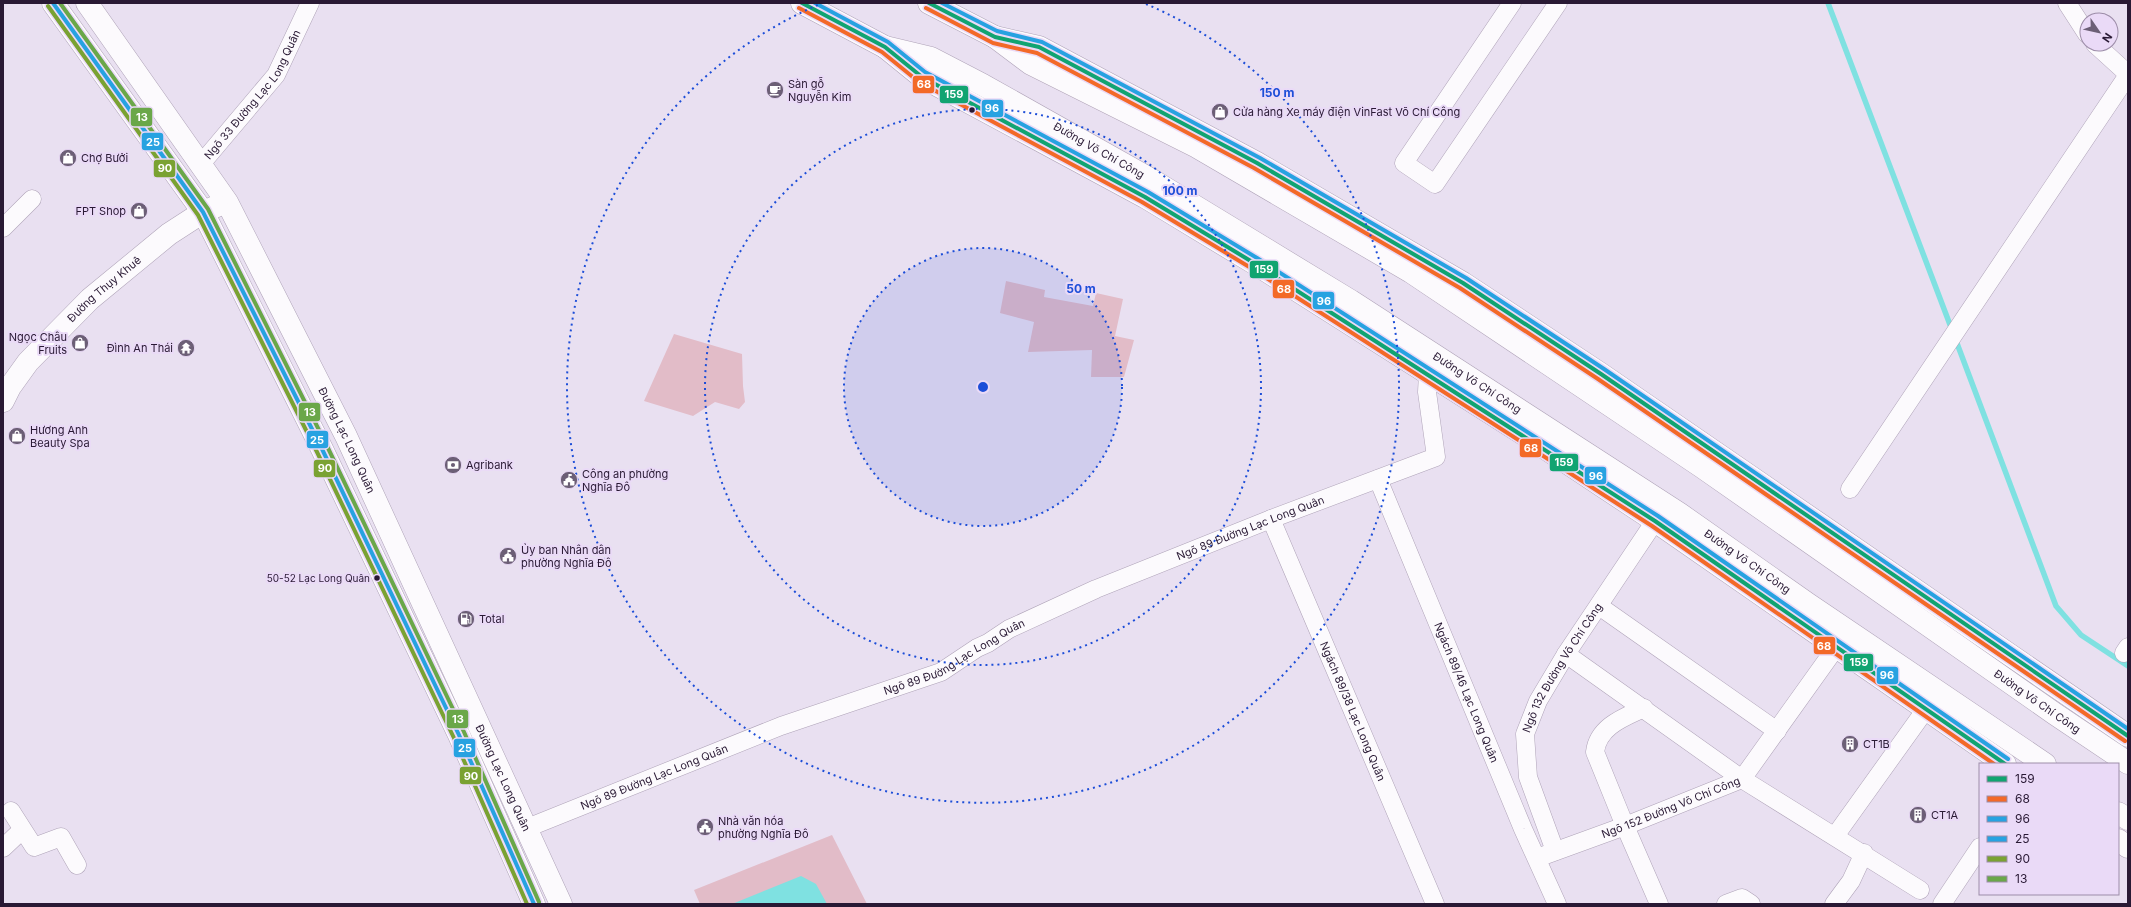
<svg xmlns="http://www.w3.org/2000/svg" width="2131" height="907" font-family="Inter,sans-serif">
<style>
.green{fill:#e2bcc8}
.water{fill:#7fe1e1}
.lines{fill:none;stroke-linecap:round;stroke-linejoin:round}
.stream{stroke:#7fe1e1;stroke-width:5.5}
.street-casing{stroke:#afa3b8;stroke-width:19}
.secondary-casing{stroke:#afa3b8;stroke-width:23}
.primary-casing{stroke:#afa3b8;stroke-width:23}
.highway-casing{stroke:#afa3b8;stroke-width:23}
.street{stroke:#fcfafd;stroke-width:18}
.secondary{stroke:#fcfafd;stroke-width:22}
.primary{stroke:#fcfafd;stroke-width:22}
.highway{stroke:#fcfafd;stroke-width:22}
.bus-1-casing{stroke:#eadaf7;stroke-width:7}
.bus-2-casing{stroke:#eadaf7;stroke-width:7}
.bus-3-casing{stroke:#eadaf7;stroke-width:7}
.bus-4-casing{stroke:#eadaf7;stroke-width:7}
.bus-5-casing{stroke:#eadaf7;stroke-width:7}
.bus-6-casing{stroke:#eadaf7;stroke-width:7}
.bus-1{stroke:#11a471;stroke-width:4}
.bus-2{stroke:#f36928;stroke-width:4}
.bus-3{stroke:#27a2e1;stroke-width:4}
.bus-4{stroke:#27a2e1;stroke-width:4}
.bus-5{stroke:#7aa232;stroke-width:4}
.bus-6{stroke:#6aa749;stroke-width:4}
.ring{fill:none;stroke:#1d4ed8;stroke-width:2;stroke-dasharray:2 4}
.bus-dot{fill:#291934;stroke:#eadaf7;stroke-width:1.5}
.labels{text-anchor:middle;dominant-baseline:central;stroke-width:4;stroke-linejoin:round;paint-order:stroke}
.bus-label{font-size:10px;fill:#291934;stroke:#eadaf7;text-anchor:end}
.poi-label{font-size:11px;fill:#291934;stroke:#eadaf7;text-anchor:start}
.street-label{font-size:11px;fill:#291934;stroke:#eadaf7}
.centre{fill:#1d4ed8;stroke:#eadaf7;stroke-width:2}
.ring-label{font-size:12px;text-anchor:middle;font-weight:bold;fill:#1d4ed8;stroke:#eadaf7;stroke-width:4;stroke-linejoin:round;paint-order:stroke}
.line-badge{stroke:#eadaf7;stroke-width:1.5}
.badge-label{font-size:11px;text-anchor:middle;font-weight:bold;fill:#fff}
</style>
<rect width="100%" height="100%" fill="#e9e0f1"/>
<path class="green" d="M1006,281L1045,290L1044,297L1093,306L1096,293L1123,299L1115,336L1134,340L1124,377H1091L1092,350L1028,352L1034,322L1000,313Z
M674,334L742,354L743,386L745,402L739,409L715,402L693,416L644,401Z
M832,835L867,904H700L694,890Z"/>
<path class="water" d="M801,876L816,884L827,904H732Z"/>
<g class="lines">
<path class="stream" d="M1828,3L1952,330
M1955,338L2056,606L2081,635L2128,666"/>
<defs>
<g id="street">
<path d="M1512,3L1404,163L1435,184L1558,3"/>
<path d="M2067,3L2087,34"/>
<path d="M2095,44L2128,74"/>
<path id="s1" d="M201,164L276,75L310,3"/>
<path d="M3,228L32,199"/>
<path id="s2" d="M1378,479L1523,829L1557,904"/>
<path d="M1850,489L2128,75"/>
<path id="s3" d="M1271,519L1435,904"/>
<path d="M1599,606L1777,731"/>
<path d="M2124,653L2128,647"/>
<path d="M1566,654L1742,779L1920,890"/>
<path d="M1644,708C1625,717 1598,726 1595,752L1625,826L1659,904"/>
<path d="M11,811L34,847L61,837L77,865"/>
<path id="s4" d="M527,828L781,726L941,672L977,648L988,643L1009,629L1096,589L1271,519L1436,457L1427,392L1428,374"/>
<path d="M1835,836L1926,709"/>
<path d="M3,848L22,830"/>
<path id="s5" d="M1555,851L1528,777L1525,734L1538,701L1566,654L1655,521"/>
<path id="s6" d="M1537,858L1625,826L1742,779L1837,646"/>
<path d="M1726,904L1742,898L1751,904"/>
<path d="M1834,904L1851,881L1864,853"/>
<path d="M1942,904L1980,847"/>
</g>
<g id="secondary">
<path d="M53,3L203,212L322,449L459,735L534,904"/>
<path id="s7" d="M87,3L227,202L346,436L561,904"/>
<path id="s8" d="M3,401L10,387L28,362L90,299L169,234L203,212L217,206"/>
</g>
<path id="primary" d="M995,37L1039,47L1257,163L1463,283L1601,374L2128,736
M885,47L922,77L1145,197L1254,263L1522,433L1655,521L2005,764
M2118,840L2128,847"/>
<g id="highway">
<path id="s9" d="M802,3L885,47L931,58L983,85L1152,180L1351,301L1680,514L1808,604L2045,764"/>
<path id="s10" d="M929,3L995,37L1031,64L1197,147L1411,272L1702,467L2055,714L2128,763"/>
<path d="M2118,813L2128,819"/>
</g>
</defs>
<use href="#street" class="street-casing"/>
<use href="#secondary" class="secondary-casing"/>
<use href="#primary" class="primary-casing"/>
<use href="#highway" class="highway-casing"/>
<use href="#street" class="street"/>
<use href="#secondary" class="secondary"/>
<use href="#primary" class="primary"/>
<use href="#highway" class="highway"/>
<defs>
<path id="bus-1" d="M802,3L885,47L922,77L1145,197L1254,263L1655,521L2005,764
M929,3L995,37L1039,47L1257,163L1463,283L1601,374L2128,736"/>
<path id="bus-2" d="M799,8L882,52L919,82L1142,202L1251,268L1652,526L1994,764
M926,8L993,43L1037,53L1254,168L1460,288L1598,379L2125,741"/>
<path id="bus-3" d="M815,3L888,42L925,72L1148,192L1257,258L1658,516L2008,759
M942,3L997,31L1042,42L1260,158L1466,278L1604,369L2128,729"/>
<path id="bus-4" d="M53,3L203,212L322,449L459,735L534,904"/>
<path id="bus-5" d="M48,6L198,215L317,452L454,738L527,904"/>
<path id="bus-6" d="M60,3L208,209L327,446L464,732L539,902"/>
</defs>
<use href="#bus-1" class="bus-1-casing"/>
<use href="#bus-2" class="bus-2-casing"/>
<use href="#bus-3" class="bus-3-casing"/>
<use href="#bus-4" class="bus-4-casing"/>
<use href="#bus-5" class="bus-5-casing"/>
<use href="#bus-6" class="bus-6-casing"/>
<use href="#bus-1" class="bus-1"/>
<use href="#bus-2" class="bus-2"/>
<use href="#bus-3" class="bus-3"/>
<use href="#bus-4" class="bus-4"/>
<use href="#bus-5" class="bus-5"/>
<use href="#bus-6" class="bus-6"/>
</g>
<circle cx="983" cy="387" r="139" fill="#1d4ed8" fill-opacity=".12"/>
<g class="ring">
<circle cx="983" cy="387" r="139"/>
<circle cx="983" cy="387" r="278"/>
<path d="M1146 4A416 416 0 1 1 820 4"/>
</g>
<defs>
<symbol id="cafe-disc" viewBox="-11 -11 22 22"><circle r="9.5" fill="#6c5f76" stroke="#eadaf7"/><path d="M-5.5-4.5H6V0H3Q3 3.5 0 3.5H-2.5Q-5.5 3.5-5.5 0ZM3-3.2v2h1.7v-2ZM-6 4.5H4V6H-6Z" fill="#fff"/></symbol>
<symbol id="shop-disc" viewBox="-11 -11 22 22"><circle r="9.5" fill="#6c5f76" stroke="#eadaf7"/><path d="M-5-2.5h2.3a2.7 3.5 0 0 1 5.4 0H5L5.5 6h-11ZM-1.5-2.5h3a1.5 2.3 0 0 0-3 0Z" fill="#fff"/></symbol>
<symbol id="temple-disc" viewBox="-11 -11 22 22"><circle r="9.5" fill="#6c5f76" stroke="#eadaf7"/><path d="M0-6L5-2H3V0L6.5 2.5H4V6H1.5V3h-3V6H-4V2.5H-6.5L-3 0V-2H-5Z" fill="#fff"/></symbol>
<symbol id="bank-disc" viewBox="-11 -11 22 22"><circle r="9.5" fill="#6c5f76" stroke="#eadaf7"/><path d="M-6-4H6V4H-6ZM0-2.3a2.3 2.3 0 1 0 0 4.6a2.3 2.3 0 1 0 0-4.6Z" fill="#fff"/></symbol>
<symbol id="civic-disc" viewBox="-11 -11 22 22"><circle r="9.5" fill="#6c5f76" stroke="#eadaf7"/><path d="M-.6-6.5H3V-4.5H.6V-3L4-1V1h2V6H-6V1h2V-1L-.6-3ZM-1.2 2.5V6h2.4V2.5Z" fill="#fff"/></symbol>
<symbol id="fuel-disc" viewBox="-11 -11 22 22"><circle r="9.5" fill="#6c5f76" stroke="#eadaf7"/><path d="M-5.5-6h7V0h2V4h1.3V-2.5L3-4.5l.8-.8L6-3V5H2.5V1h-1V6h-7ZM-4.2-4.7v3.2H.2V-4.7Z" fill="#fff"/></symbol>
<symbol id="building-disc" viewBox="-11 -11 22 22"><circle r="9.5" fill="#6c5f76" stroke="#eadaf7"/><path d="M-4-6H4V6H1V3H-1V6H-4ZM-2.5-4.3h1.7v1.8h-1.7ZM.8-4.3h1.7v1.8H.8ZM-2.5-1h1.7V.8h-1.7ZM.8-1h1.7V.8H.8Z" fill="#fff"/></symbol>
</defs>
<g fill-rule="evenodd">
<use href="#cafe-disc" x="765" y="80" width="20" height="20"/>
<use href="#shop-disc" x="1210" y="102" width="20" height="20"/>
<use href="#shop-disc" x="58" y="148" width="20" height="20"/>
<use href="#shop-disc" x="129" y="201" width="20" height="20"/>
<use href="#shop-disc" x="70" y="333" width="20" height="20"/>
<use href="#temple-disc" x="176" y="338" width="20" height="20"/>
<use href="#shop-disc" x="7" y="426" width="20" height="20"/>
<use href="#bank-disc" x="443" y="455" width="20" height="20"/>
<use href="#civic-disc" x="559" y="470" width="20" height="20"/>
<use href="#civic-disc" x="498" y="546" width="20" height="20"/>
<use href="#fuel-disc" x="456" y="609" width="20" height="20"/>
<use href="#building-disc" x="1840" y="734" width="20" height="20"/>
<use href="#building-disc" x="1908" y="805" width="20" height="20"/>
<use href="#civic-disc" x="695" y="817" width="20" height="20"/>
</g>
<g class="bus-dot">
<circle cx="972" cy="110" r="3.5"/>
<circle cx="377" cy="578" r="3.5"/>
</g>
<g class="labels">
<g class="bus-label">
<text x="370" y="578">50-52 Lạc Long Quân</text>
</g>
<g class="poi-label">
<text x="788" y="84">Sàn gỗ<tspan x="788" dy="13">Nguyễn Kim</tspan></text>
<text x="1233" y="112">Cửa hàng Xe máy điện VinFast Võ Chí Công</text>
<text x="81" y="158">Chợ Bưởi</text>
<text x="126" y="211" text-anchor="end">FPT Shop</text>
<text x="67" y="337" text-anchor="end">Ngọc Châu<tspan x="67" dy="13">Fruits</tspan></text>
<text x="173" y="348" text-anchor="end">Đình An Thái</text>
<text x="30" y="430">Hương Anh<tspan x="30" dy="13">Beauty Spa</tspan></text>
<text x="466" y="465">Agribank</text>
<text x="582" y="474">Công an phường<tspan x="582" dy="13">Nghĩa Đô</tspan></text>
<text x="521" y="550">Ủy ban Nhân dân<tspan x="521" dy="13">phường Nghĩa Đô</tspan></text>
<text x="479" y="619">Total</text>
<text x="1863" y="744">CT1B</text>
<text x="1931" y="815">CT1A</text>
<text x="718" y="821">Nhà văn hóa<tspan x="718" dy="13">phường Nghĩa Đô</tspan></text>
</g>
<g class="street-label">
<text stroke="none"><textPath href="#s1" startOffset="87">Ngõ 33 Đường Lạc Long Quân</textPath></text>
<text stroke="none"><textPath href="#s9" startOffset="333">Đường Võ Chí Công</textPath></text>
<text stroke="none"><textPath href="#s8" startOffset="152">Đường Thụy Khuê</textPath></text>
<text stroke="none"><textPath href="#s9" startOffset="777">Đường Võ Chí Công</textPath></text>
<text stroke="none"><textPath href="#s7" startOffset="510">Đường Lạc Long Quân</textPath></text>
<text stroke="none"><textPath href="#s4" startOffset="785">Ngõ 89 Đường Lạc Long Quân</textPath></text>
<text stroke="none"><textPath href="#s9" startOffset="1101">Đường Võ Chí Công</textPath></text>
<text stroke="none"><textPath href="#s4" startOffset="461">Ngõ 89 Đường Lạc Long Quân</textPath></text>
<text stroke="none"><textPath href="#s5" startOffset="198">Ngõ 132 Đường Võ Chí Công</textPath></text>
<text stroke="none"><textPath href="#s2" startOffset="231">Ngách 89/46 Lạc Long Quân</textPath></text>
<text stroke="none"><textPath href="#s10" startOffset="1312">Đường Võ Chí Công</textPath></text>
<text stroke="none"><textPath href="#s3" startOffset="209">Ngách 89/38 Lạc Long Quân</textPath></text>
<text stroke="none"><textPath href="#s4" startOffset="137">Ngõ 89 Đường Lạc Long Quân</textPath></text>
<text stroke="none"><textPath href="#s7" startOffset="882">Đường Lạc Long Quân</textPath></text>
<text stroke="none"><textPath href="#s6" startOffset="143">Ngõ 152 Đường Võ Chí Công</textPath></text>
</g>
</g>
<circle cx="983" cy="387" r="6" class="centre"/>
<g class="ring-label">
<text x="1277" y="97">150 m</text>
<text x="1180" y="195">100 m</text>
<text x="1081" y="293">50 m</text>
</g>
<g class="line-badge">
<rect x="912" y="75" width="23" height="19" rx="4" fill="#f36928"/>
<rect x="939" y="85" width="30" height="19" rx="4" fill="#11a471"/>
<rect x="981" y="99" width="23" height="19" rx="4" fill="#27a2e1"/>
<rect x="130" y="107" width="23" height="20" rx="4" fill="#6aa749"/>
<rect x="141" y="132" width="23" height="19" rx="4" fill="#27a2e1"/>
<rect x="153" y="159" width="23" height="19" rx="4" fill="#7aa232"/>
<rect x="1249" y="260" width="30" height="19" rx="4" fill="#11a471"/>
<rect x="1272" y="279" width="23" height="20" rx="4" fill="#f36928"/>
<rect x="1312" y="291" width="23" height="19" rx="4" fill="#27a2e1"/>
<rect x="298" y="402" width="23" height="20" rx="4" fill="#6aa749"/>
<rect x="306" y="430" width="23" height="19" rx="4" fill="#27a2e1"/>
<rect x="1519" y="438" width="23" height="20" rx="4" fill="#f36928"/>
<rect x="1549" y="453" width="30" height="19" rx="4" fill="#11a471"/>
<rect x="313" y="459" width="23" height="19" rx="4" fill="#7aa232"/>
<rect x="1584" y="466" width="23" height="19" rx="4" fill="#27a2e1"/>
<rect x="1813" y="636" width="23" height="19" rx="4" fill="#f36928"/>
<rect x="1843" y="653" width="31" height="19" rx="4" fill="#11a471"/>
<rect x="1876" y="666" width="23" height="19" rx="4" fill="#27a2e1"/>
<rect x="446" y="709" width="23" height="20" rx="4" fill="#6aa749"/>
<rect x="453" y="738" width="23" height="20" rx="4" fill="#27a2e1"/>
<rect x="459" y="766" width="23" height="19" rx="4" fill="#7aa232"/>
</g>
<g class="badge-label">
<text x="924" y="88">68</text>
<text x="954" y="98">159</text>
<text x="992" y="112">96</text>
<text x="142" y="121">13</text>
<text x="153" y="146">25</text>
<text x="165" y="172">90</text>
<text x="1264" y="273">159</text>
<text x="1284" y="293">68</text>
<text x="1324" y="305">96</text>
<text x="310" y="416">13</text>
<text x="317" y="444">25</text>
<text x="1531" y="452">68</text>
<text x="1564" y="466">159</text>
<text x="325" y="472">90</text>
<text x="1596" y="480">96</text>
<text x="1824" y="650">68</text>
<text x="1859" y="666">159</text>
<text x="1887" y="679">96</text>
<text x="458" y="723">13</text>
<text x="465" y="752">25</text>
<text x="471" y="780">90</text>
</g>
<rect width="2131" height="907" fill="none" stroke="#291934" stroke-width="8"/>
<rect x="1979" y="763" width="140" height="132" fill="#eadaf7" stroke="#9d8da9"/>
<rect x="1987" y="776" width="20" height="6" fill="#11a471" stroke="#9d8da9"/>
<text x="2015" y="783" font-size="12" fill="#291934">159</text>
<rect x="1987" y="796" width="20" height="6" fill="#f36928" stroke="#9d8da9"/>
<text x="2015" y="803" font-size="12" fill="#291934">68</text>
<rect x="1987" y="816" width="20" height="6" fill="#27a2e1" stroke="#9d8da9"/>
<text x="2015" y="823" font-size="12" fill="#291934">96</text>
<rect x="1987" y="836" width="20" height="6" fill="#27a2e1" stroke="#9d8da9"/>
<text x="2015" y="843" font-size="12" fill="#291934">25</text>
<rect x="1987" y="856" width="20" height="6" fill="#7aa232" stroke="#9d8da9"/>
<text x="2015" y="863" font-size="12" fill="#291934">90</text>
<rect x="1987" y="876" width="20" height="6" fill="#6aa749" stroke="#9d8da9"/>
<text x="2015" y="883" font-size="12" fill="#291934">13</text>
<g transform="translate(2099 32) rotate(124)"><circle r="19" fill="#eadaf7" stroke="#9d8da9"/>
<path d="M0-3L7 15L0 10L-7 15Z" fill="#6c5f76"/>
<text y="-6" font-size="11" font-weight="bold" text-anchor="middle" fill="#291934">N</text>
</g>
</svg>
